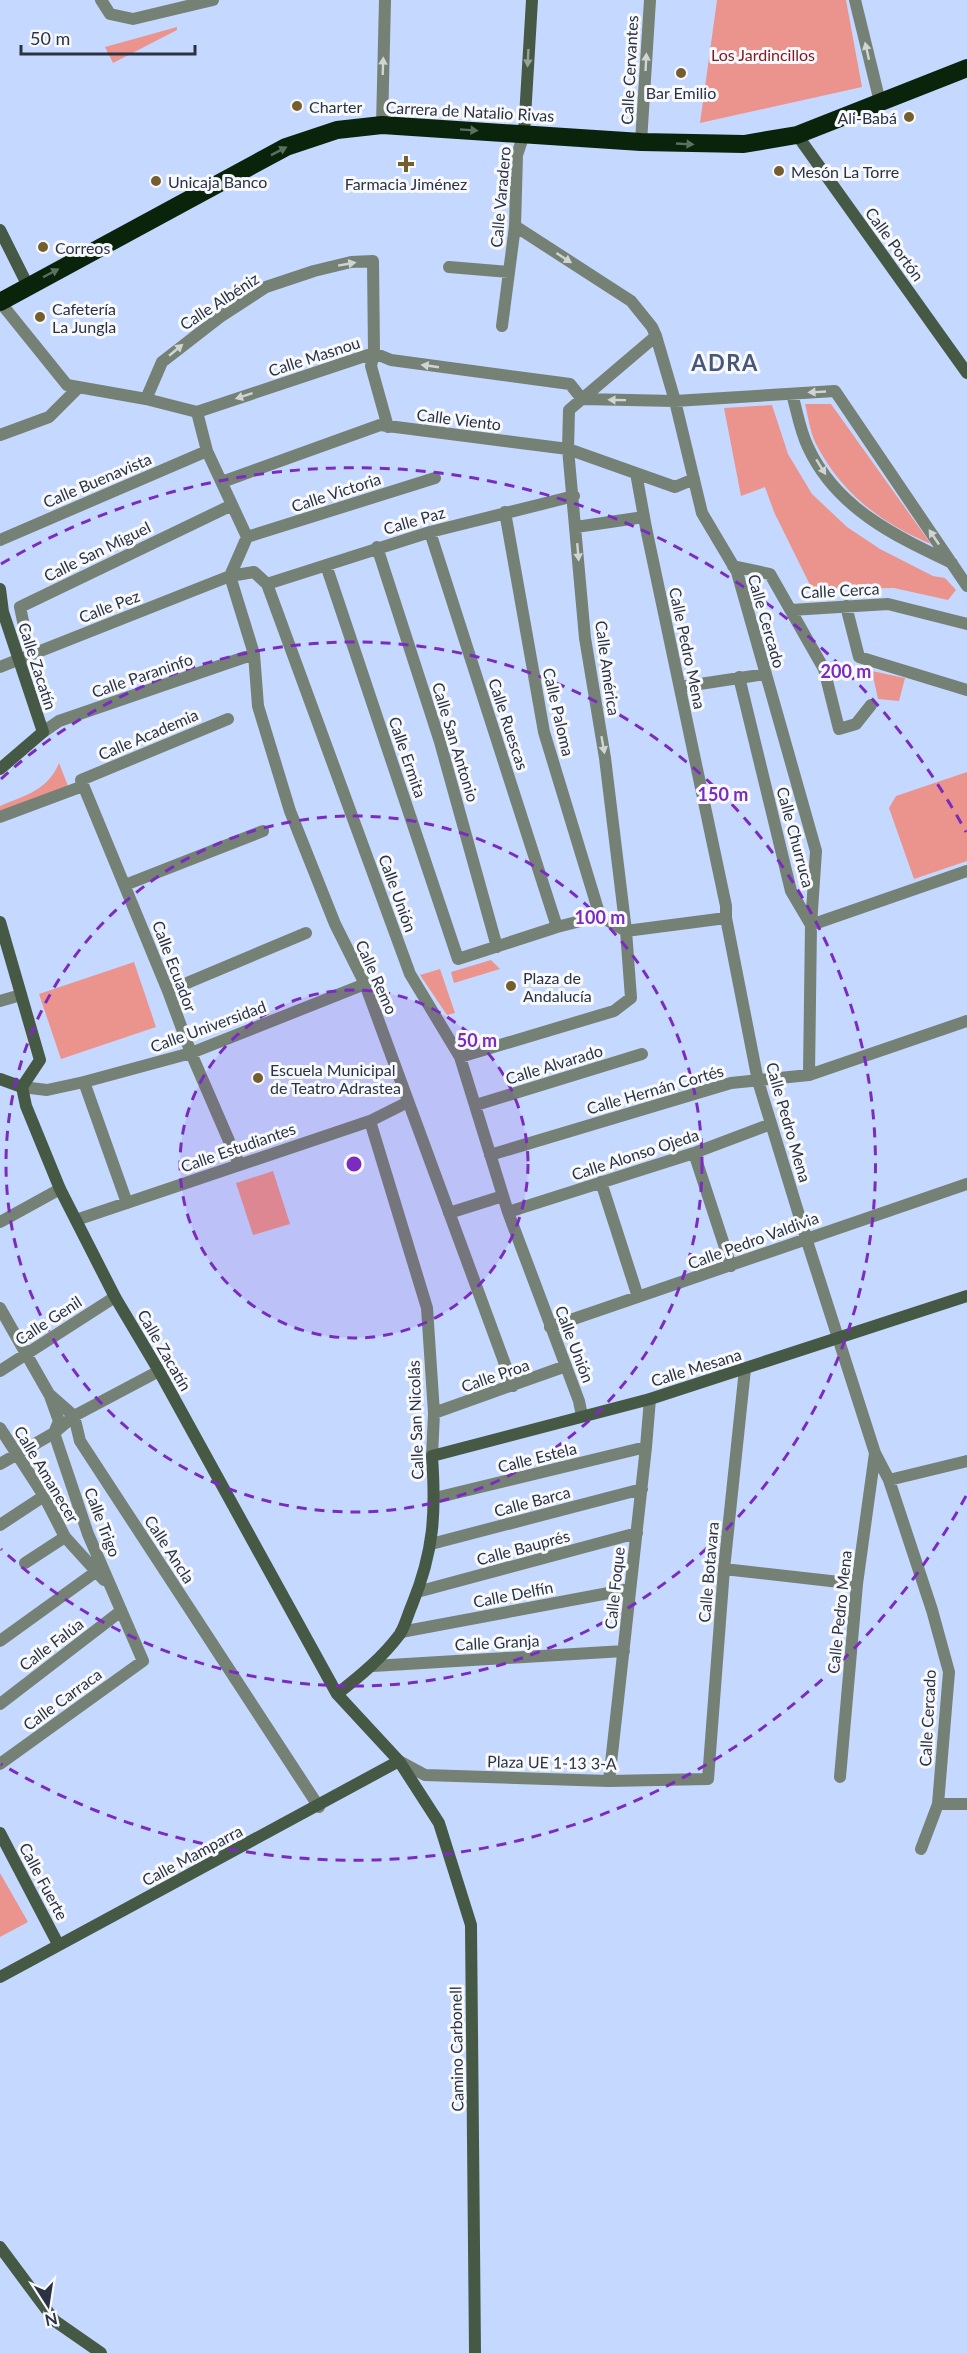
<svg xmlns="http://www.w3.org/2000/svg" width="967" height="2353" font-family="Lato,sans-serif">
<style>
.green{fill:#eb948e}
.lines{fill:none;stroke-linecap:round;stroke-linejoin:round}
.street{stroke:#748174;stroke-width:12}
.secondary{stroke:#465945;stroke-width:12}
.highway{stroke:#09240b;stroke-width:18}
.oneway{fill:#d0d5d4}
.oneway2{fill:#96a198}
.oneway3{fill:#5c6f60}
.ring{fill:none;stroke:#7b2cbf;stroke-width:3;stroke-dasharray:10 8}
.poi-dot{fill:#755e2e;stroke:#f7f9fd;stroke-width:2}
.labels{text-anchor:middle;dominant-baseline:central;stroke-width:6;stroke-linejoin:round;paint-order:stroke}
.park-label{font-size:16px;fill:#82171c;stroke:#f7f9fd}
.street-label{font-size:16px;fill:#2b3241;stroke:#f7f9fd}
.poi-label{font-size:16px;fill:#2b3241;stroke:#f7f9fd;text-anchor:start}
.district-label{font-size:22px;font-weight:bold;letter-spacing:1.5px;fill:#475778;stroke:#f7f9fd}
.centre{fill:#7b2cbf;stroke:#f7f9fd;stroke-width:3}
.ring-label{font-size:18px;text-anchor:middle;font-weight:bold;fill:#7b2cbf;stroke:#f7f9fd;stroke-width:6;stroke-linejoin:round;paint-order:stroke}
</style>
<rect width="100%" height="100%" fill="#c5d8ff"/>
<path class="green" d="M717,0H846L862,87L700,123Z
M177,27V30L113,63L105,47Z
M805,404H831L931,544C881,523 842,494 816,444C810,432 808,416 805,404Z
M772,405L788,454L812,494L847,527L880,549L933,576L945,578L956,590L948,600L894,588L812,589L774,512L765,487L741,496L724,408Z
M872,671L905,678L899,701L878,699Z
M59,763L68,786L0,812V806C26,795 48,790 59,763Z
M967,772V861L914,879L889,808L896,796Z
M491,960L500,969L454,983L451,972Z
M134,962L156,1027L61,1059L39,994Z
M440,969L455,1013L447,1015L420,975Z
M273,1171L290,1224L253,1235L236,1183Z
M0,1873L28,1922L0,1937Z"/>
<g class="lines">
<path class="street" d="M101,0L110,14L133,19L213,0
M855,0L880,102
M382,125L385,0
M641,142L650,0
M515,226L631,301L652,327L656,336L675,401L702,513L737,572L816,851L811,925L967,871
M449,267L509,272
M0,302L67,385L146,399L197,412L374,353L391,360L570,384L582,399L675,401L835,391L967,586
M502,326L515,226L517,155L524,134
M792,394C797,411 800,431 808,447C836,508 895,536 952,563
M146,399L162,362L220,317L266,287L314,271L351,262L373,261L374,353L371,366L388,427
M197,412L207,451L247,537L230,576L254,572L267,584L410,974L460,1057L508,1212L579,1401L582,1416
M0,435L49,417L79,387
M636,473L646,528L726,906V918L758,1081L806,1238L875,1453L857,1584L840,1777
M222,482L380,425L568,449L675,487L694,479
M505,512L544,732L600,916
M576,527L644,517
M430,532L557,927
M247,537L435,478
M0,540L207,451
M377,547L440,742L497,947
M326,565L458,959L557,927L600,916L626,931L726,918
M733,566L770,574L824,669L839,729L856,724L871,705
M267,584L430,532L574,496
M846,606L859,657L967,690
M791,610L888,604L967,624
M30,654L20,607L232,505
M0,667L230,576L254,654L258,706L290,811L335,924L365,984L513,1386
M739,677L791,891L811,925L809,1075
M680,687L766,674
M228,719L81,780L168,991L191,1053L239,1164
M43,732L59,721L254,654
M0,817L83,786
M125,885L263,831
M168,991L306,933
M0,1001L21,995
M460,1057L614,1011L631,998L626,931L605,758L585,638L568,449L569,410L656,336
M84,1082L127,1203
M22,1087L47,1090L84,1082L191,1053L365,984
M476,1105L642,1054
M370,1121L427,1308L434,1413L432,1456
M694,1153L731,1266
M490,1155L731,1083L809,1075L967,1021
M601,1182L638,1297
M508,1212L694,1153L771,1124
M449,1213L503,1196
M76,1220L370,1121L408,1102
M0,1222L60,1189
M0,1308L49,1394L74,1416L80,1441L319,1807
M550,1327L967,1184
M0,1371L115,1297
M434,1413L566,1366
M0,1428L44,1496L65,1537L104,1580
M875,1453L889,1480L932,1610L949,1672L938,1804L921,1849
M0,1464L54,1433L74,1416L159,1371
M889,1480L967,1461
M435,1498L646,1447
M0,1525L44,1496
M431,1544L642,1489
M25,1563L65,1537
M724,1569L857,1584
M417,1592L637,1533
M401,1632L630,1589
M0,1641L97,1571
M373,1666L624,1651
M0,1704L121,1611
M399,1761L425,1775L609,1781L708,1779L724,1569L745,1369
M0,1764L143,1661L88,1534L54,1433L59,1421L50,1396
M609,1781L646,1447L650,1399
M938,1804H967"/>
<path class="secondary" d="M524,134L532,0
M797,135L967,373
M0,230L28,286
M0,589L3,612L43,732L0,769
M0,922L40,1060L22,1087L26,1106L60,1189L115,1297L159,1371L337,1694L399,1761L439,1823L471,1925L475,2353
M0,1079L22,1087
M337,1694C360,1676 382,1658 400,1634C405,1626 408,1614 412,1605C434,1551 436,1513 432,1456L650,1399L967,1296
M0,1833L58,1944
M0,1977L399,1761
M0,2247L55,2321L101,2353"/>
<path class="highway" d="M0,302L286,147L337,130L382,125L641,142L744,144L797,135L967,68"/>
</g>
<defs><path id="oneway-solid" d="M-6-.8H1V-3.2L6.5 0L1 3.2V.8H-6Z" transform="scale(1.5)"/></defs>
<g class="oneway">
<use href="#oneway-solid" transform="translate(867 51) rotate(-103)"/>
<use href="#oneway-solid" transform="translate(646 62) rotate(-87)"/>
<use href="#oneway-solid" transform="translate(383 66) rotate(-88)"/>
<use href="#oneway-solid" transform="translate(564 258) rotate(33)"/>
<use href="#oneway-solid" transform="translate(347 264) rotate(-10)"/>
<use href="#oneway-solid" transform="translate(176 350) rotate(-40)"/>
<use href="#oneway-solid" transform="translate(430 366) rotate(-172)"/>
<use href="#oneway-solid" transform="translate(817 392) rotate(177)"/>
<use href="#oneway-solid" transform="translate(244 396) rotate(162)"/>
<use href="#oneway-solid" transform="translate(617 400) rotate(-179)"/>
<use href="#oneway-solid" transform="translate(821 467) rotate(58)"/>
<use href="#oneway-solid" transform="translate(934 537) rotate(-124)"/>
<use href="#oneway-solid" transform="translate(578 552) rotate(85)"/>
<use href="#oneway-solid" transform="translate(603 745) rotate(80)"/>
</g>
<use class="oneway2" href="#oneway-solid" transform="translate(528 58) rotate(93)"/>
<g class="oneway3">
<use href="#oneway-solid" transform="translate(469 130) rotate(4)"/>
<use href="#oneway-solid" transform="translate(685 144) rotate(3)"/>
<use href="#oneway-solid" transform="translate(279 151) rotate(-27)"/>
<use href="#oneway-solid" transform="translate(51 273) rotate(-28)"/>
</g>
<circle cx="354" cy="1164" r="174" fill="#7b2cbf" fill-opacity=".12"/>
<g class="ring">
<circle cx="354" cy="1164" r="174"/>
<circle cx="354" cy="1164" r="348"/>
<path d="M1 779A522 522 0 1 1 1 1549"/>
<path d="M966 1496A696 696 0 0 1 1 1764M1 564A696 696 0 0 1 966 832"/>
</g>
<g class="poi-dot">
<circle cx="681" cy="73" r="6"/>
<circle cx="297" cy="106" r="6"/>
<circle cx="909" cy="117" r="6"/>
<path d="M403 155h6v6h6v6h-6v6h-6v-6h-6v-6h6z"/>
<circle cx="779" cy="171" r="6"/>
<circle cx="156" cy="181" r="6"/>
<circle cx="43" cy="247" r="6"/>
<circle cx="40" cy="317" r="6"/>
<circle cx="511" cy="986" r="6"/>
<circle cx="258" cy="1078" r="6"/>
</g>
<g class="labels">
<g class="park-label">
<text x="763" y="54">Los Jardincillos</text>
</g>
<g class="street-label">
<text transform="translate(629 70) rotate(-87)">Calle Cervantes</text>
<text transform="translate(470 111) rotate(3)">Carrera de Natalio Rivas</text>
<text transform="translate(500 197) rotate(-85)">Calle Varadero</text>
<text transform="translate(895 244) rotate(54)">Calle Portón</text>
<text transform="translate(219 301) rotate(-33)">Calle Albéniz</text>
<text transform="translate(314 356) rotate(-18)">Calle Masnou</text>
<text transform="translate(459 419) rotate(7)">Calle Viento</text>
<text transform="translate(97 480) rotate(-23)">Calle Buenavista</text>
<text transform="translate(336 492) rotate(-18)">Calle Victoria</text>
<text transform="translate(414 520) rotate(-16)">Calle Paz</text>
<text transform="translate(97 551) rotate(-26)">Calle San Miguel</text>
<text transform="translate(840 590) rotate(-3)">Calle Cerca</text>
<text transform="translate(109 606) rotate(-21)">Calle Pez</text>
<text transform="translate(767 621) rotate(74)">Calle Cercado</text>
<text transform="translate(688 648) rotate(78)">Calle Pedro Mena</text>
<text transform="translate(38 666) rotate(72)">Calle Zacatín</text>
<text transform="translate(608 668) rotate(82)">Calle América</text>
<text transform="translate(142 675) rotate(-19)">Calle Paraninfo</text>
<text transform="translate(559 712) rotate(77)">Calle Paloma</text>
<text transform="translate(509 724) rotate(72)">Calle Ruescas</text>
<text transform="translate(148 734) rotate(-23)">Calle Academia</text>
<text transform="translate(456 742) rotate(73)">Calle San Antonio</text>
<text transform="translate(408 757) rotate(71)">Calle Ermita</text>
<text transform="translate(796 837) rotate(75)">Calle Churruca</text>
<text transform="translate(398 893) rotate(70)">Calle Unión</text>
<text transform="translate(175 966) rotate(69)">Calle Ecuador</text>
<text transform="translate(377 977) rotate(66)">Calle Remo</text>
<text transform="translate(208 1026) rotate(-20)">Calle Universidad</text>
<text transform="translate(554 1064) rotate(-17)">Calle Alvarado</text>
<text transform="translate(655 1089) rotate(-16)">Calle Hernán Cortés</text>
<text transform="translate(789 1122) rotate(74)">Calle Pedro Mena</text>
<text transform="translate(238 1147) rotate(-19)">Calle Estudiantes</text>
<text transform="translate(635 1154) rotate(-18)">Calle Alonso Ojeda</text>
<text transform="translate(753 1240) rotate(-20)">Calle Pedro Valdivia</text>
<text transform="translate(48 1320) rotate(-33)">Calle Genil</text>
<text transform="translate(575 1344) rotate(69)">Calle Unión</text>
<text transform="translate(165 1350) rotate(60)">Calle Zacatín</text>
<text transform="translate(696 1367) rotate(-17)">Calle Mesana</text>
<text transform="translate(495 1375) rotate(-19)">Calle Proa</text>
<text transform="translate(415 1420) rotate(-92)">Calle San Nicolás</text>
<text transform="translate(537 1457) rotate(-14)">Calle Estela</text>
<text transform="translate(47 1474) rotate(59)">Calle Amanecer</text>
<text transform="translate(532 1501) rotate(-15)">Calle Barca</text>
<text transform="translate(103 1522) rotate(69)">Calle Trigo</text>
<text transform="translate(523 1547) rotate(-15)">Calle Bauprés</text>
<text transform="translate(170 1549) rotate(57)">Calle Ancla</text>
<text transform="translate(708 1572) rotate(-85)">Calle Botavara</text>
<text transform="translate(614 1588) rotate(-84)">Calle Foque</text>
<text transform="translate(513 1594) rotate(-11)">Calle Delfín</text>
<text transform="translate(839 1612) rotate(-84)">Calle Pedro Mena</text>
<text transform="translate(497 1642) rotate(-3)">Calle Granja</text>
<text transform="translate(51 1644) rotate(-37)">Calle Falúa</text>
<text transform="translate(62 1699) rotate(-36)">Calle Carraca</text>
<text transform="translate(927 1718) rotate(-87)">Calle Cercado</text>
<text transform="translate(552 1762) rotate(1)">Plaza UE 1-13 3-A</text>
<text transform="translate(192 1855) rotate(-28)">Calle Mamparra</text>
<text transform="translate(44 1881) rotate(62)">Calle Fuerte</text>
<text transform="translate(456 2049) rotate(-91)">Camino Carbonell</text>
</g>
<g class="poi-label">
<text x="681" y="92" text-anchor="middle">Bar Emilio</text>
<text x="309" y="106">Charter</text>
<text x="897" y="117" text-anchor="end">Ali-Babá</text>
<text x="791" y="171">Mesón La Torre</text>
<text x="168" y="181">Unicaja Banco</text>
<text x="406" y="183" text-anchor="middle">Farmacia Jiménez</text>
<text x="55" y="247">Correos</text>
<text x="52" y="308">Cafetería<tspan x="52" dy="18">La Jungla</tspan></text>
<text x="523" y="977">Plaza de<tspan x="523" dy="18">Andalucía</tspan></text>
<text x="270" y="1069">Escuela Municipal<tspan x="270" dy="18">de Teatro Adrastea</tspan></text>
</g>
<g class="district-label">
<text x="725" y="362">ADRA</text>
</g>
</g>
<circle cx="354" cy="1164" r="9" class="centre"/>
<g class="ring-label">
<text x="846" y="678">200 m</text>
<text x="723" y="801">150 m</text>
<text x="600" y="924">100 m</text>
<text x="477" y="1047">50 m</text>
</g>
<g transform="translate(48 2305) rotate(168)" stroke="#f7f9fd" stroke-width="4.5" paint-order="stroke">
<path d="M0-4.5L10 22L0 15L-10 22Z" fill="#2b3241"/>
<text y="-9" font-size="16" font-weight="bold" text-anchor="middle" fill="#2b3241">N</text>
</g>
<path d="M21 45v9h174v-9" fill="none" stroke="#2b3241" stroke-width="3"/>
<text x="30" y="45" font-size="18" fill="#2b3241" stroke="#f7f9fd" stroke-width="4.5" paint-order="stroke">50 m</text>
</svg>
